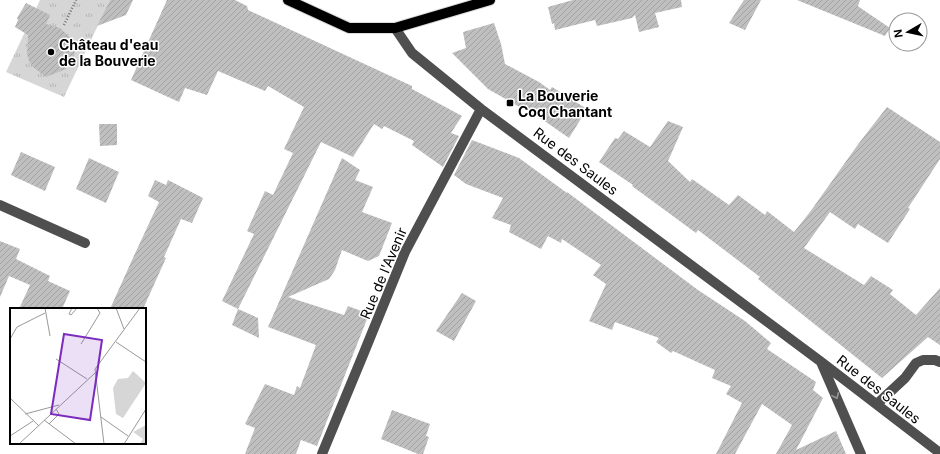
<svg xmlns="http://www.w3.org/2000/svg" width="940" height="454" font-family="Inter,sans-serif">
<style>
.grass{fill:url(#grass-tufts)}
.building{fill:url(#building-hatch)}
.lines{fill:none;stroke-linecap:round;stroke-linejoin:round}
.major-casing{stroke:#dbdbdb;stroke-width:12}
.path{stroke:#717171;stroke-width:2.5;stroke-dasharray:1 2;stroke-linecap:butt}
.minor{stroke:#4f4f4f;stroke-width:10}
.major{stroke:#000;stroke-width:10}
.oneway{stroke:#959595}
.poi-dot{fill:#000;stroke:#fff;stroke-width:1.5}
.labels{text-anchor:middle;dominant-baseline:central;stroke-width:3;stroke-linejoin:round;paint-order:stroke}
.poi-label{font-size:14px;font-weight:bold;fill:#000;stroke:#fff;text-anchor:start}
.street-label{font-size:14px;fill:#000;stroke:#fff}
.inset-road{fill:none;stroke:#999;stroke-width:1}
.view{fill:#7b2cbf;fill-opacity:0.15;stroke:#7b2cbf;stroke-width:2}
.inset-edge{fill:none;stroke:#000;stroke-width:2}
</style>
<defs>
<pattern id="grass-tufts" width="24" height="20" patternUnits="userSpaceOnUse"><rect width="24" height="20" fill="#d6d6d6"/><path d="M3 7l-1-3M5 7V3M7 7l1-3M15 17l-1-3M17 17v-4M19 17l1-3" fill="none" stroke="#b6b6b6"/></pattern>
<pattern id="building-hatch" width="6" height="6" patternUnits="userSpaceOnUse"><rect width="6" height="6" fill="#bfbfbf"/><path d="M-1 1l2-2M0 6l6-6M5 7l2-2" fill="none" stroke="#a2a2a2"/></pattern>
</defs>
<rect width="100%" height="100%" fill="#fff"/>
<path class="grass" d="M40,0H110L64,97L6,72Z"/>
<path class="building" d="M110,0H133L126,15L97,26Z
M167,0H235L247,6L248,10L412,86V89L462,116L451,133L459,136L443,167L412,145L414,141L384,126L382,129L374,124L353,157L321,142L238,309L222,301L254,234L247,231L265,191L273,195L293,153L284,149L304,107L268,86L265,91L218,71L207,95L185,88L179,102L131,80Z
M573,0H681L682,7L655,13L659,27L639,32L635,15L632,18L597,26L595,20L555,30L554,23L552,24L548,7Z
M744,0H761L745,30L729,23Z
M797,0H860L858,6L859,7L890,28L885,36Z
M26,3L50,15L46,24L60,28L73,40L75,50L74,57L66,69L46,77L33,67L29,61L27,54L28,35L15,27L18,20L17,18Z
M494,23L501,44L505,64L539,82L550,90L552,87L587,109L569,138L546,122L488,89L452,53L466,48L463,32Z
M887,107L940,142V159L908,208L910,209L888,243L858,224L855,229L830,212L804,248L864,285L871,276L893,290L890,294L916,315L940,288V345L928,337L882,378L758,279L760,277L698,230L696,233L632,186L633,185L599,162L615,138L618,139L624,131L650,147L668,121L683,127L668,161L690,182L692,179L729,205L738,195L765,215L767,211L794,232L810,212L859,143Z
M99,124H117V145L100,146Z
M472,140L519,158L567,193V192L698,290L745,321L771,343L767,349L816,382L813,390L823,398L796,450L836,431L846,454H776L792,425L762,404L735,454H716L742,403L726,394L731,386L712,378L715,370L673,351L671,353L656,342L659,338L615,322L612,330L589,321L606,284L593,275L601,265L562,239L561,243L548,236L541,249L509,232L511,225L492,218L503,198L466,184L454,175Z
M21,152L55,167L45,191L11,175Z
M89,158L119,172L106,203L76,189Z
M342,158L360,170L355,180L373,187L362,212L392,223L379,256L368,261L342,250L335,270L329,279L288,297L344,315L348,306L369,314L317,446L301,440L296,454H245L255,428L245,424L265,384L294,395L297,386L300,388L316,345L268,327Z
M155,180L166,185L168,180L203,198L192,223L181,219L164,257L166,258L143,309H110L132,260L159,202L148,196Z
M0,241L20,249L16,259L50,276L48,281L70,291L62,309H19L30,285L9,276L0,297Z
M462,293L476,301L454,341L436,331Z
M238,309L258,318L259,338L232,325Z
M392,410L430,424L426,436L429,437L423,454H418L381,439Z"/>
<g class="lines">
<defs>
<path id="major" d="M288,0L349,28H395L490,0"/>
</defs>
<use href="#major" class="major-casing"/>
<path class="path" d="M64,25L76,0"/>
<path class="minor" d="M395,28L412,53L481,109L820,361L940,453
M0,205L85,243
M821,362L861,454
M877,404L905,378L916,363L923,360H935L940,362
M322,454L363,355L405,252L481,109"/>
<use href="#major" class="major"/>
</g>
<defs><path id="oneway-chevron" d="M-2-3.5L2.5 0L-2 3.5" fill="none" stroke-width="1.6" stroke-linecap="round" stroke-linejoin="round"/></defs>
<use class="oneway" href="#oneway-chevron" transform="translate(836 396) rotate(66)"/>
<g class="poi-dot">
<circle cx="51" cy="52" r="4"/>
<rect x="506" y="99" width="8" height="8" rx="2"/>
</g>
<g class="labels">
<g class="poi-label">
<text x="59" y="44">Château d'eau<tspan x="59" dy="16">de la Bouverie</tspan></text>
<text x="518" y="95">La Bouverie<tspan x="518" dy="16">Coq Chantant</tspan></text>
</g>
<g class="street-label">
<text transform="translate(576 161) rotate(37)">Rue des Saules</text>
<text transform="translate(383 273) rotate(-67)">Rue de l'Avenir</text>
<text transform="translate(879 389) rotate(38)">Rue des Saules</text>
</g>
</g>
<g transform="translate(10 308)">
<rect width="136" height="136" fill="#fff"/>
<path d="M123,63L136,75L113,110L106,106L103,80L108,71L118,70ZM136,117V136H130L133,131L123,124Z" fill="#d6d6d6"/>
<path class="inset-road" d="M35,0L40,28M62,0L59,6L61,7L67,0M106,0L114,21M0,31L7,19L35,5M106,34L136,54M71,36L90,5L87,0M46,51L77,71M0,90L29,118M15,106L49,97M91,109L118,128M34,112L66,136M39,116L49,106L46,101M0,128L23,113M9,136L85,65M94,136L85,61L130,0M114,136L136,101"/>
<path class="view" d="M54,26L92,32L80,112L41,106Z"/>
<rect width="136" height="136" class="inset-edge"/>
</g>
<g transform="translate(908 32) rotate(261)"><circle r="19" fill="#ffffff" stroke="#999999"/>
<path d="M0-3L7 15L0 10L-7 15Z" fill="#000000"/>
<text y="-6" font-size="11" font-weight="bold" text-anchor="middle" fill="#000000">N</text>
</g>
</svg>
